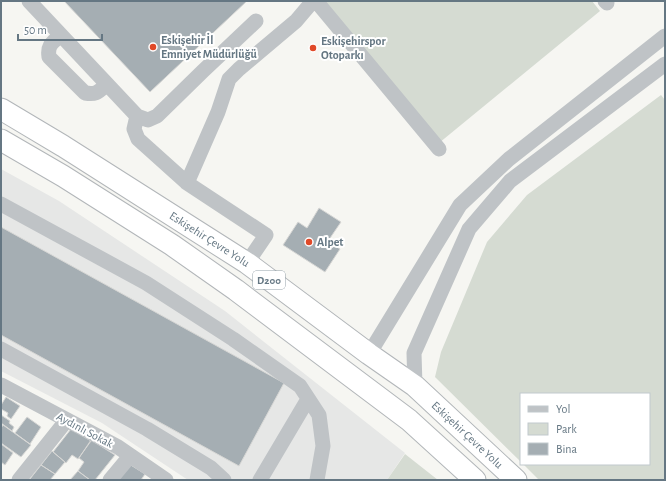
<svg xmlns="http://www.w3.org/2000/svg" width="666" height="481" font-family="'Alegreya Sans',sans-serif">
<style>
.built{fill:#e6e7e6}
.green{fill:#d5dbd2}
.building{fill:#a5aeb3;stroke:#d7d7d5}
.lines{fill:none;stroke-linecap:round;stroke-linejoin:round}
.highway-casing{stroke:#b2b6b9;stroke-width:23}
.minor{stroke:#bfc3c6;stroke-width:15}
.highway{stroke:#fff;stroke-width:21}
.poi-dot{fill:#e04928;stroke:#fff;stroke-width:1.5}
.labels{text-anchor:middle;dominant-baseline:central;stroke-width:4;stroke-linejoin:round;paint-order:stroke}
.shield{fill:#fff;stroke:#93a0a8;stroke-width:1}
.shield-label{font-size:11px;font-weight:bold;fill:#657783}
.poi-label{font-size:12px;font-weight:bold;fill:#657783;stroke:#fff;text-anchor:start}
.street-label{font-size:12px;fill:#657783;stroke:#fff}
</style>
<rect width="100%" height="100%" fill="#f6f6f2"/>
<path class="built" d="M1,169L59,201L225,311L405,453L387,480H188L102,423L1,371Z"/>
<path class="green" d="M322,1H592L600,11L439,143Z
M661,95L665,100V480H539L523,464H649V394H521V462L435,377L441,352L487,242L527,195Z
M405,454L438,480H387Z"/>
<path class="building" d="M64,1H247L150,92Z
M319,208L341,222L328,241L340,249L325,272L283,245L298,222L307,228Z
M1,227L284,383L239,466L1,335Z
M6,397L20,406L11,419L7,416L8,413L1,409V405Z
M1,415L10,421L9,423L14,427L12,431L1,423Z
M27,417L41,427L30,444L15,433Z
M3,425L31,445L21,457L1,443V428Z
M71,429L91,441L78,459L72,455L66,463L53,452Z
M91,440L115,455L95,480H90L78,471L84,462L79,458Z
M1,444L13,453L5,465L1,462Z
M52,451L65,462L55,474L41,465Z
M126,462L145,474L141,480H112Z
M41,465L55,474L50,480H32L30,479Z
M78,471L90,480H70Z"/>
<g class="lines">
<defs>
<g id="highway">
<path id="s1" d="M1,109L63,146L247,263L369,354L415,386L516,480"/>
<path d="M1,140L63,176L172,245L236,290L409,420L475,480"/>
</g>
</defs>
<use href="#highway" class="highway-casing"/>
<path class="minor" d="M29,1L137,116L148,120L157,116L203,71L256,21
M316,1L439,149
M605,1L607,3
M61,35C53,42 47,45 49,57L85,93C97,95 98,92 107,84
M137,116L134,129L138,139L187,183
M1,204L146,283L233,339L300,386L319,415L323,446L317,480
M247,263L266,235L187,183L218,112L229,79L239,69L296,21L313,1
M1,349L147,429L211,468L224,480
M369,354L460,205L509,159L665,36
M1,385L118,447L166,480
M415,386L414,353L469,229L510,181L665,64
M19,480L66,421
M110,480L130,456
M260,480L308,399"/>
<use href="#highway" class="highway"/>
</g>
<g class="poi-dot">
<circle cx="153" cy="47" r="4"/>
<circle cx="313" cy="48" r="4"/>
<circle cx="309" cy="242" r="4"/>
</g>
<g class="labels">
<rect class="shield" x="253" y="271" width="32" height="18" rx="3"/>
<g class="shield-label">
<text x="269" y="280">D200</text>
</g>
<g class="poi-label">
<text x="161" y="40">Eskişehir İl<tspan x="161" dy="14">Emniyet Müdürlüğü</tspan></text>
<text x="321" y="41">Eskişehirspor<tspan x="321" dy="14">Otoparkı</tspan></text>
<text x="317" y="242">Alpet</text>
</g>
<g class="street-label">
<text stroke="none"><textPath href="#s1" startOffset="246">Eskişehir Çevre Yolu</textPath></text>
<text transform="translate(85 430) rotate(28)">Aydınlı Sokak</text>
<text stroke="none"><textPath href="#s1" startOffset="570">Eskişehir Çevre Yolu</textPath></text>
</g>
</g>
<rect width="666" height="481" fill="none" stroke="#657783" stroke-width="4"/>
<rect x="520" y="393" width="130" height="72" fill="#ffffff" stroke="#c1c9cd"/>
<rect x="528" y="406" width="20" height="6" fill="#bfc3c6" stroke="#c1c9cd"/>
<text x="556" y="413" font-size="12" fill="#657783">Yol</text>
<rect x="528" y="423" width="20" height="12" fill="#d5dbd2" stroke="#c1c9cd"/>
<text x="556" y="433" font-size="12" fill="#657783">Park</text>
<rect x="528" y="443" width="20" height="12" fill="#a5aeb3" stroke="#c1c9cd"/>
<text x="556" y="453" font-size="12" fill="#657783">Bina</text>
<path d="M18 34v6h84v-6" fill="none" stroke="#657783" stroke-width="2"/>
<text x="24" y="34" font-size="12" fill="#657783" stroke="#ffffff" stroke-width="3" paint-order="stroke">50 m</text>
</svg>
